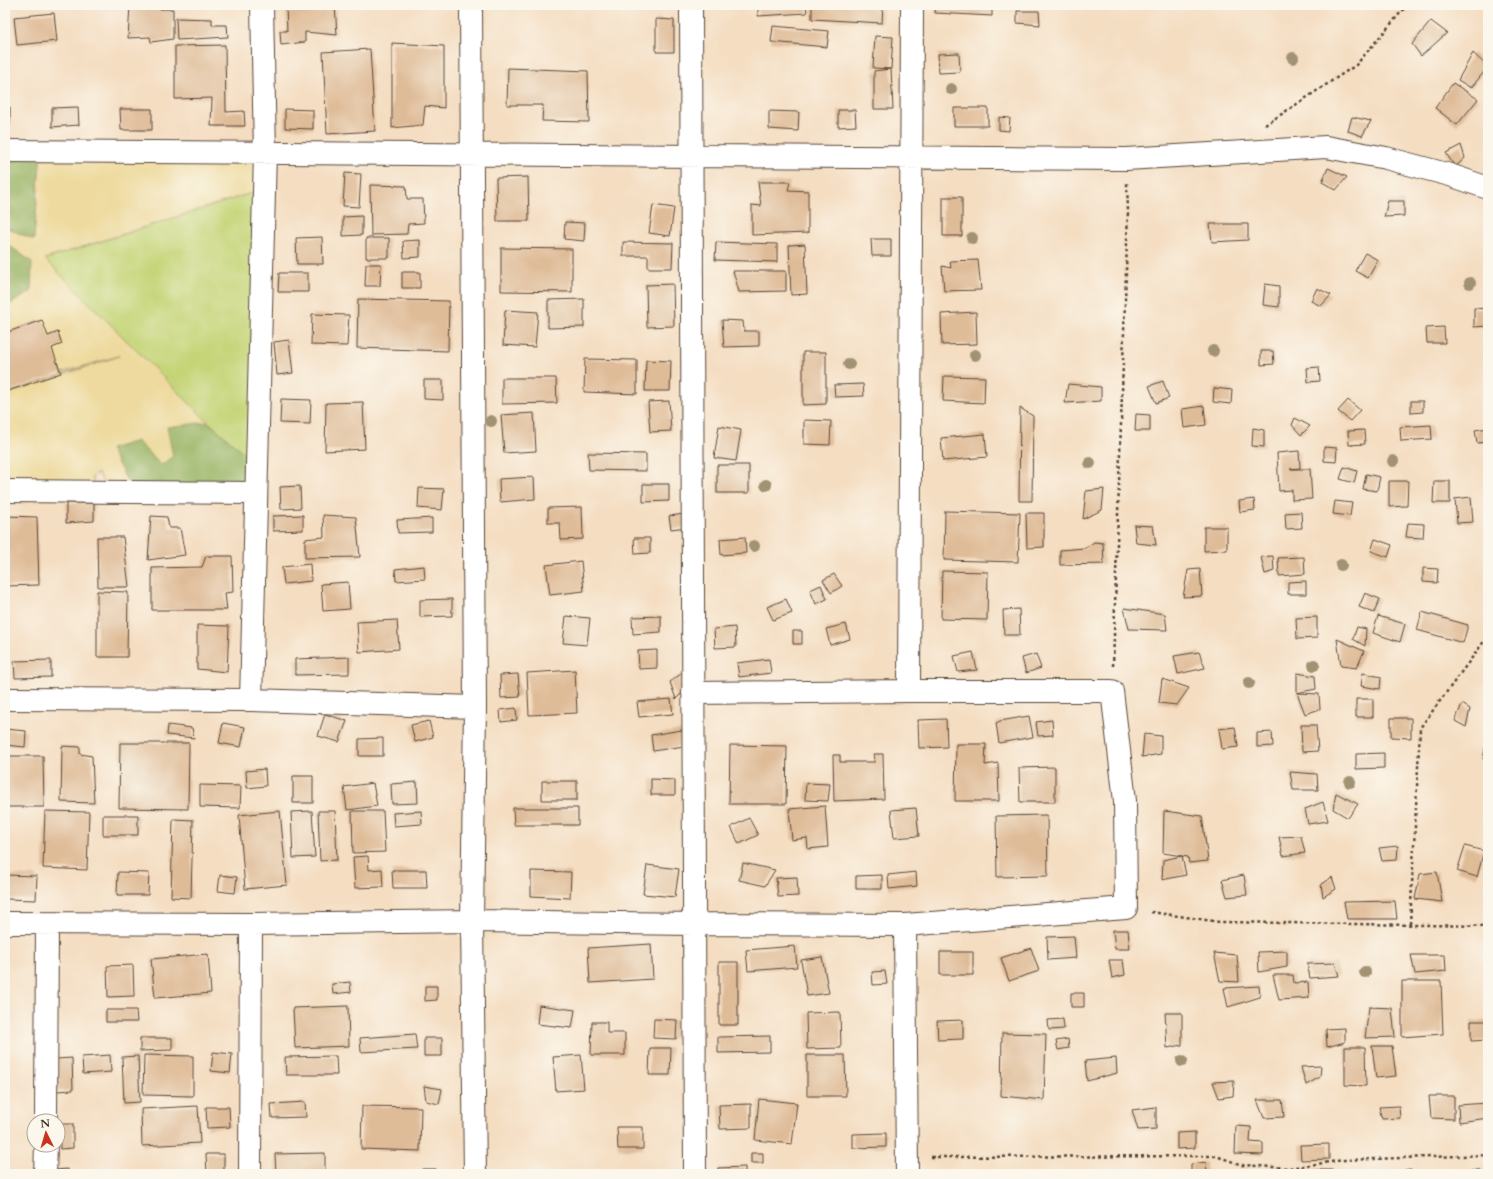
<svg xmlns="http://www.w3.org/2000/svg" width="1493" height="1179" font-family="Cardo,serif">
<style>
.green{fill:#c4d476;stroke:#807f4a}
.forest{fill:#9bb667;stroke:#6b7042}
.sand{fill:#eeda9e;stroke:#94825e}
.building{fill:#dfbc98}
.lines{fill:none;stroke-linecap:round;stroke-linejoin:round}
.street-casing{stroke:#574536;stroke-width:24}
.path{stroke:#574536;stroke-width:2.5;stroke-dasharray:3 3;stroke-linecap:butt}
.street{stroke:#fff;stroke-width:22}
.tree{fill:#a19273}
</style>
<rect width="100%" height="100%" fill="#fbf7ec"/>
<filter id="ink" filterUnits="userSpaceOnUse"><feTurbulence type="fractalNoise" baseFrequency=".025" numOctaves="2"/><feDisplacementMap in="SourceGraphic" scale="8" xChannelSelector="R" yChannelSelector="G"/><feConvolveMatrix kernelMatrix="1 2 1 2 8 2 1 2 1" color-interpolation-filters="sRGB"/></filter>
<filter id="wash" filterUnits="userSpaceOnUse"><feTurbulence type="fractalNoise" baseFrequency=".012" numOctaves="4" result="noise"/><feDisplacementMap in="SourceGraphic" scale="16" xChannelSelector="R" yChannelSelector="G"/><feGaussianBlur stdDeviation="0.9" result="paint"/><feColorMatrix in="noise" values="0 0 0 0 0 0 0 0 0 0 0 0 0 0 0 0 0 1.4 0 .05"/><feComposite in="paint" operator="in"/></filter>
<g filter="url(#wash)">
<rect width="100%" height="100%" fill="#f4ddc1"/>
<path class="green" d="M264,189L257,464L208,422L45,259Z"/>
<path class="forest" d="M5,151H41L34,240L5,227Z
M5,244L10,246L32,262L31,292L5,307Z
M208,422L257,464L256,493L133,492L110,449L137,441L173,456L166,427Z"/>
<path class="sand" d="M41,151L265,153L264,189L45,259L208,422L167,427L173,456L161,465L137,441L110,449L133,492L108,491L98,473L92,477L95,488L5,487V394L119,356L61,373L52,348L62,344L58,332L48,336L42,320L5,333V307L31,292L32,262L10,246L5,244V227L34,240Z"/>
<g id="blocks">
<path class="building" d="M130,5H160L158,9H173V39L151,42L150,37L128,38Z
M286,5H335L337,35L305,32V42L281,45L280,31H287Z
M643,5H674V7L643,8Z
M758,5H806L807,13L758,16Z
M812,5H883L882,23L812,19Z
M936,5H992V16L935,13Z
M1017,11H1039L1040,25L1017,23Z
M54,13L57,41L17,45L14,17Z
M176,18L212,19V25H227L228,37L177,40Z
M656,19L674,20V52H656Z
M1431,21L1447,33L1421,56L1412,44Z
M773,26L829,31L827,47L771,42Z
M875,36L893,37L891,69L873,68Z
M392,43L444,46V108L425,106L423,125L392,128Z
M5,45H7L8,76H5Z
M225,45L226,112L244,111L245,126H211L212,98L175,99V46Z
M370,49L375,131L327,134L323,52Z
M959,53L960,72L939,73L938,54Z
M1473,53L1488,67L1471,88L1458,80Z
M508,68L588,71L589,122L542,121L543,105H507Z
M891,69L893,109H874V71Z
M1453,83L1478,99L1457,125L1435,108Z
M10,107V125L5,126V108Z
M78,107L79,125L52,127V108Z
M954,108H988V126H954Z
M120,109H152V130H121Z
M285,109L313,110V129L285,128Z
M838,110H855L856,126L838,127Z
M769,111L799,112L798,131L769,129Z
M999,117L1010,118L1009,131L999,130Z
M1352,117L1371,121L1362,136L1348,131Z
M1461,145L1465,158L1455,167L1446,153Z
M1328,168L1347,177L1336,190L1322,182Z
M345,173L361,174L359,207L343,206Z
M528,177L529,221H497L496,178Z
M758,182H790L788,190L808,191V233L752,235V205L761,206Z
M370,185L406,186L407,199H423L424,223L408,224L407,234L371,235Z
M943,197H962V236H943Z
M1388,201H1404V216L1384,217Z
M653,205L674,208L670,236L649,233Z
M362,216V235L343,236V217Z
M565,222L585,223L584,241L564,239Z
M1210,224H1248V240L1212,242Z
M322,237L323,264H297L296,238Z
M366,238H389V258H366Z
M871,239H891V256H872Z
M420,240V257L404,258L403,241Z
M623,242L673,243L672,268H648V256H623Z
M716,242L777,244V262L715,260Z
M805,244L807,294L791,295L789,245Z
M501,248L572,249V292L501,291Z
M1365,253L1378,260L1368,278L1355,271Z
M978,260L981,290L944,291L942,266L951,268L950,261Z
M366,264H381L380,286H365Z
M733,271H786V291L739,292Z
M402,272H420V288H402Z
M279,273H308V292H278Z
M673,284L674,326L647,327L646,285Z
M1265,284L1279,286V307L1263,305Z
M1317,288L1331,295L1321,306L1311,301Z
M358,299L449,301L448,351L357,348Z
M584,299V327L548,328V300Z
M1474,308L1488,309V326L1474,327Z
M505,310L538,312L535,347L503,345Z
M976,312L977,344L942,345L941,314Z
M312,314L349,315L347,346L311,345Z
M42,320L48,336L58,332L62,344L52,348L61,373L5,392V333Z
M722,320L743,321L744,331H759V346L724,347Z
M1444,327L1445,343H1427L1426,328Z
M289,340L293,373L277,375L274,342Z
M1261,351H1273L1274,364L1261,365Z
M803,352H826V404L803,405Z
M585,359L637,360V394L584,392Z
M646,360L671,361L670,391H645Z
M1319,367L1320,381L1308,382L1307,368Z
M944,376L985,377L984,403L943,401Z
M502,378H556L557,403L502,404Z
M424,380H443V400L424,399Z
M1163,381L1169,398L1156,403L1149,386Z
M863,384L864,396L835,397L834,385Z
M1068,384L1101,387V401L1065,403Z
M1214,388L1232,390L1231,404L1213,402Z
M281,399L311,400L310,424L280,423Z
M1348,400L1360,410L1350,421L1338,411Z
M669,401L671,431L650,432L648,402Z
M1411,401H1423V412L1411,413Z
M363,402L365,449L325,451L326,403Z
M1204,406L1206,425L1184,428L1182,409Z
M1020,408L1033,416L1032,501H1019Z
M534,413L536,451L504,453L501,415Z
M1136,414L1150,415V431H1135Z
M1295,418L1310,426L1301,435L1292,425Z
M804,420L831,421L830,445L804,444Z
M1431,425L1432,439L1401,441L1400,427Z
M719,426L741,430L736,461L714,458Z
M1253,428L1264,430V447L1252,446Z
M1488,428V442L1477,443L1475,430Z
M1364,430L1365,444L1349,445L1348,431Z
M985,434L987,457L943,461L941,438Z
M1324,447L1337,448L1336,462L1324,461Z
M1299,451L1300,468L1290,469H1310L1312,499L1292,500V490L1279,491L1277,453Z
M588,453L646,454V471L589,470Z
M717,465H749V493H717Z
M1344,467L1357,471L1354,483L1340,479Z
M1366,474L1380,477L1377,491L1363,489Z
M534,477L535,499L500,502L499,479Z
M1389,481H1408L1407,506L1389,507Z
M1434,481H1450V503H1433Z
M643,484H669V501L643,502Z
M300,486L301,508L281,509L280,487Z
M419,488L444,489L442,510L418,508Z
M1104,489L1102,510L1083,519L1086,491Z
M1471,497L1473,522L1457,523L1455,499Z
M1254,499L1255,510L1240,512L1239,501Z
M1335,501L1352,503L1350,516L1333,514Z
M66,503H94V521L66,523Z
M582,507L583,539L561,540L560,523H548V508Z
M945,511L1020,513L1018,562L944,560Z
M1301,512L1302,528L1286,529L1285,513Z
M1026,513H1044V547L1027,548Z
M685,514L687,527L671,529L669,516Z
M303,515V530L273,531V516Z
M323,515L356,517L360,557L305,558V539L324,537Z
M5,516L37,517L39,585L5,586Z
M151,516L167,517L169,528H180L185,555L148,560Z
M432,518V532L398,533L397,520Z
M1408,523L1424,524L1423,538L1406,537Z
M1134,525L1153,526L1156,545L1136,543Z
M1204,527H1227V550L1204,551Z
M97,537H123L129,587H98Z
M745,537L746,553L721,555L720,539Z
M634,538H650V553L635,554Z
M1375,539L1392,545L1388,557L1371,551Z
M1094,542L1103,543L1104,564L1060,565V550L1085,548Z
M206,556H232L233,592L225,593L227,610H152V568L202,567Z
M1273,556L1274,571L1265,574L1261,557Z
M1304,557L1305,574L1279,576L1278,558Z
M581,561L584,591L550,595L546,565Z
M310,564L311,581L284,584L282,567Z
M424,566L425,579L396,581L395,569Z
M1423,568L1438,569L1437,583L1423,582Z
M1200,569L1202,596L1183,597L1188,570Z
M942,571L988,572L987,620L941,619Z
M834,574L842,586L831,593L823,580Z
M1306,581V594H1288V582Z
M348,582L350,609L323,611L321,584Z
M821,585L827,599L816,604L810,590Z
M97,591L128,592L127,657H97Z
M1365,593L1380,599L1374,613L1359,607Z
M452,599V616L420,617V600Z
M786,599L792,613L773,620L767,607Z
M1124,608L1165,614L1167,630L1129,629Z
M1019,609L1020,635H1004L1003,610Z
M1422,612L1468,625L1463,643L1417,630Z
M566,616L590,618L587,645L563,643Z
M661,616V632L633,634L632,617Z
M1378,616L1405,624L1400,642L1373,633Z
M1317,617V638L1297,639L1296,618Z
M397,620L399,649L359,652L357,622Z
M846,624L850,639L830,645L826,629Z
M197,625L229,626L227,672L197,669Z
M735,627L736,647L715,648L714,629Z
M1357,627L1366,629L1365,646L1353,639Z
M793,631H802V644H793Z
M1337,639L1364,651L1357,668L1341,666Z
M657,650V668L639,669L638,651Z
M973,652L977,670L958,672L954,656Z
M1199,652L1205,668L1178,674L1174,656Z
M1036,654L1041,668L1026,673L1022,658Z
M349,657V674L295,675V659Z
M769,659L771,673L739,677L737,663Z
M51,660V677L15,678L14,661Z
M575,670L577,713L529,715L527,673Z
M682,673L686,689L676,699L670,682Z
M1297,673L1315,676L1316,689L1297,693Z
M1363,673L1381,677L1380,689L1361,686Z
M518,674L520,697L501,698L500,675Z
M1162,679L1189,688L1177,705L1159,703Z
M1297,693L1319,694L1320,709L1305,714Z
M671,699L673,714L639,717L637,702Z
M1356,699H1373V717H1356Z
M1462,704L1470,709L1466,727L1455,721Z
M516,708L517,720L501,722L500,710Z
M325,714L347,721L339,742L318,736Z
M1029,716L1033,737L999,743L996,723L1000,721Z
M1391,718H1411V738L1391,737Z
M946,719L947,747L919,748L918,720Z
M1052,720L1053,735L1038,736L1036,722Z
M429,721L433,737L415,742L411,725Z
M223,723L245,727L241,747L219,743Z
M168,725L192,728L194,738L167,735Z
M1301,725H1316L1318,751L1302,752Z
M1235,727L1238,747L1222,749L1219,729Z
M5,729L26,731L25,747L5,745Z
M682,730L684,746L653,751L651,735Z
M1272,732L1273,746L1257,747V733Z
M1144,734L1161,736V754L1142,757Z
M383,738V756H359V739Z
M1487,739H1488V761L1483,759Z
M120,743H189L188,809L119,808Z
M956,744H986L985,765L998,763L999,801H955Z
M730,745L787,746L786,804H729Z
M62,746L80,747V754L92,756L94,803L61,802Z
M1384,753V768L1356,769V754Z
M874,754H883L884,799L834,801L833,755H840V762H875Z
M5,756H43L44,807H5Z
M1055,767V802H1020L1019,768Z
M265,769L266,786L247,788L246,771Z
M1290,772L1317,774L1318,790H1293Z
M293,776H313V803H293Z
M651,779L675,780V795H651Z
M542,781H577V800H542Z
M417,782L418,803L392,804L391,784Z
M373,783L377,806L347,810L344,787Z
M806,783L830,784L828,801L805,800Z
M200,785L241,786L240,808L200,807Z
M1336,793L1358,804L1348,818L1333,809Z
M1323,802L1328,821L1308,824L1305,809Z
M825,806L828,847L808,849L807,838L792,840L789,809Z
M513,808H578V825H514Z
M916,808L919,836L894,838L891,810Z
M45,811L89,812L87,870L43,868Z
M280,811L287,885L245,889L239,815Z
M312,811L315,857L293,858L291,812Z
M318,811H335L337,860L320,861Z
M352,811H383L385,852L353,853Z
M421,811L422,824L394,826L393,813Z
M1164,811L1202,816L1208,861L1189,863L1188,857L1182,856L1186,875L1162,880L1163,860L1182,856L1163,853Z
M103,815H138V835H103Z
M1047,815L1048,876L997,877L996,816Z
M749,818L758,835L739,844L731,827Z
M173,819L193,820L191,898L171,897Z
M1301,836L1305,853L1283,856L1279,837Z
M1398,846L1397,860L1382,861L1379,848Z
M1465,846L1484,851L1477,877L1457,871Z
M368,856L369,870L382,869L383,887L355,888L353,857Z
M743,863L775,870L765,886L739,880Z
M647,865L679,869L675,897L643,894Z
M392,870H426L427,888H393Z
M531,871L571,872L570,898L531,896Z
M118,872L149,873L148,895H117Z
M916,872L917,886L889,889L888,875Z
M1437,872L1442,902L1415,899L1420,874Z
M5,875L37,876L36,900L5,899Z
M220,875L237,877L235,893L218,891Z
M882,875V889H856V876Z
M1244,875L1247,895L1227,897L1222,880Z
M797,877L798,896L778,897L776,878Z
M1332,877L1336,889L1323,897L1321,884Z
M1395,901L1397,919H1347L1344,902Z
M1113,930H1128L1130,949H1115Z
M1074,936L1076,958L1048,960L1047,937Z
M651,944L653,979L590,983L588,948Z
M795,946L797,967L748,971L746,950Z
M1031,948L1039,971L1009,981L1001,958Z
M1287,951V967L1259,972L1258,952Z
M940,952H973V975H940Z
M1214,953L1237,955L1239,982L1220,981Z
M208,954L211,993L155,998L151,959Z
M1411,955H1445L1446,971L1415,974Z
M822,957L829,993L807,996L801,960Z
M1109,960H1123L1125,975L1112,978Z
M719,962H738V1025H719Z
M1335,963L1339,976L1310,978L1307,964Z
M133,965L134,996L108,997L107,966Z
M885,971L887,984L873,985L872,972Z
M1273,975H1293L1294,983L1308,982L1309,998L1279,1000Z
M1402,981H1441L1443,1034L1402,1037Z
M350,982L351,992L333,994L332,984Z
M425,986H437V1000L425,1001Z
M1259,986L1260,997L1228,1007L1224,988Z
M1071,993H1084V1007H1071Z
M539,1005L575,1010L572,1028L537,1024Z
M348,1006L349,1046L295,1048L293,1008Z
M1369,1007L1392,1008L1395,1037L1365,1038Z
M106,1010H136L137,1022H106Z
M840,1012L841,1048L807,1049L806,1013Z
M1165,1013H1182V1045L1167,1048Z
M654,1019L677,1020L676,1039L653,1038Z
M1063,1019L1064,1029L1049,1030L1048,1020Z
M963,1020V1039L938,1040L937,1021Z
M1471,1021H1488V1040L1471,1041Z
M592,1022H607V1033H625V1055H591Z
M1345,1028V1042L1327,1047L1326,1029Z
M1002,1033L1046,1034L1044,1100L1001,1096Z
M415,1034L417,1049L361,1052L360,1038Z
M770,1036V1052L718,1053V1037Z
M140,1038H172V1050L140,1051Z
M424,1038H442V1056H424Z
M1068,1039L1069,1048L1058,1050L1056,1041Z
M1372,1046H1392L1396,1076L1376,1078Z
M1345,1047H1365L1366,1086L1345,1085Z
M650,1048H671L670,1075H649Z
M213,1052L232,1054L230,1073L211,1071Z
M110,1055L111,1072L83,1074L82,1057Z
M144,1055L193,1056V1096L143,1095Z
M581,1055L584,1089L556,1091L553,1057Z
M807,1055H845L846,1096H807Z
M138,1056L140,1102L124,1103L122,1057Z
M336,1056L337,1075H286L285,1057Z
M72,1058L73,1090L57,1091V1059Z
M1116,1058L1117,1073L1087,1081L1085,1061Z
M1321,1066L1320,1077L1306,1085L1301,1067Z
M1234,1081L1233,1096L1219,1098L1213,1082Z
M424,1086L442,1089L439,1104L426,1101Z
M1429,1096H1454V1119L1431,1118Z
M759,1099L797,1103L792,1144L755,1140Z
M1257,1100H1282L1284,1117L1264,1118Z
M305,1102L306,1117L272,1118L271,1104Z
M1486,1103L1488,1118L1459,1122L1458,1105Z
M751,1104V1128L720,1129L719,1105Z
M198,1106L200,1143L142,1146L141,1109Z
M362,1106L421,1107L420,1151L361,1149Z
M1399,1106L1400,1118L1382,1119L1379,1107Z
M206,1107H229L230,1127L207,1128Z
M1156,1107V1129L1138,1130L1132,1110Z
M59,1124H73V1148L60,1149Z
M1236,1126L1251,1127L1250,1142L1263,1143V1155L1235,1154Z
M617,1127H643V1149H618Z
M1195,1132V1148L1177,1149V1133Z
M886,1133V1147L853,1148V1134Z
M1329,1144V1159L1301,1160L1300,1145Z
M325,1153V1174H276L275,1154Z
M751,1153H763V1163H751Z
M206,1154H224V1174H207Z
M1206,1162L1207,1174H1191V1164Z
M745,1167V1174H718V1168Z
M68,1169V1174H55V1170Z
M422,1169H436V1174H422Z
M1315,1170H1333V1174H1315Z
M1411,1170L1412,1174H1395V1172Z
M1468,1170H1481L1482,1174H1468Z
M665,1172V1174H635V1173Z"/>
</g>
</g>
<g filter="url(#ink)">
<use href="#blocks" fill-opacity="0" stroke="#574536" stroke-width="1"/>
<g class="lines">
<defs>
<path id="street" d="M471,5L475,707L472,921L475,1174
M691,5L695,1174
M5,151L1126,159L1326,147L1386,158L1450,175L1488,188
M5,491L256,493
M909,691L912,5
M5,699L251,700L475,707
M251,700L265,153L262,5
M5,923L251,924L472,921L694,924L905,925L1126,908L1125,801L1112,691H909L693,693
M905,925L907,1174
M46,1121L47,924
M45,1174L46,1145
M250,1174L251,924"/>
</defs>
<use href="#street" class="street-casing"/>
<path class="path" d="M1265,125L1356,65L1407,5
M1113,666L1128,211L1127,183
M1151,912L1220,922L1488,926
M1410,924L1420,728L1488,636
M931,1157L1216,1156L1242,1165L1289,1168L1344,1160L1488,1155"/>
<use href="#street" class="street"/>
</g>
<g class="tree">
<circle cx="1293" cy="58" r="6"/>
<circle cx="951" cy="89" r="6"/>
<circle cx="972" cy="238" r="6"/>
<circle cx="1470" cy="283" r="6"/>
<circle cx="1213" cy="351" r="6"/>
<circle cx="975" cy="355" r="6"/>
<circle cx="849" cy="364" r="6"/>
<circle cx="491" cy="421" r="6"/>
<circle cx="1393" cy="461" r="6"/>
<circle cx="1090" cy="463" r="6"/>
<circle cx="766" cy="485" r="6"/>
<circle cx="754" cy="546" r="6"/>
<circle cx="1341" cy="565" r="6"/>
<circle cx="1314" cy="665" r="6"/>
<circle cx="1249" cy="683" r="6"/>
<circle cx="1350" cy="782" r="6"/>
<circle cx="1365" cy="972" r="6"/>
<circle cx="1182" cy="1061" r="6"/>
</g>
</g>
<rect width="1493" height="1179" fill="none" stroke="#fbf7ec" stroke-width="20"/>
<g transform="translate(46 1133) rotate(355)"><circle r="19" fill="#fbf7ec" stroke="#aea59a"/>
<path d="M0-3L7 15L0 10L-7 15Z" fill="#c8321e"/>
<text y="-6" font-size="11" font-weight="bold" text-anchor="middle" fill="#3b2a1e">N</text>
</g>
</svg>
